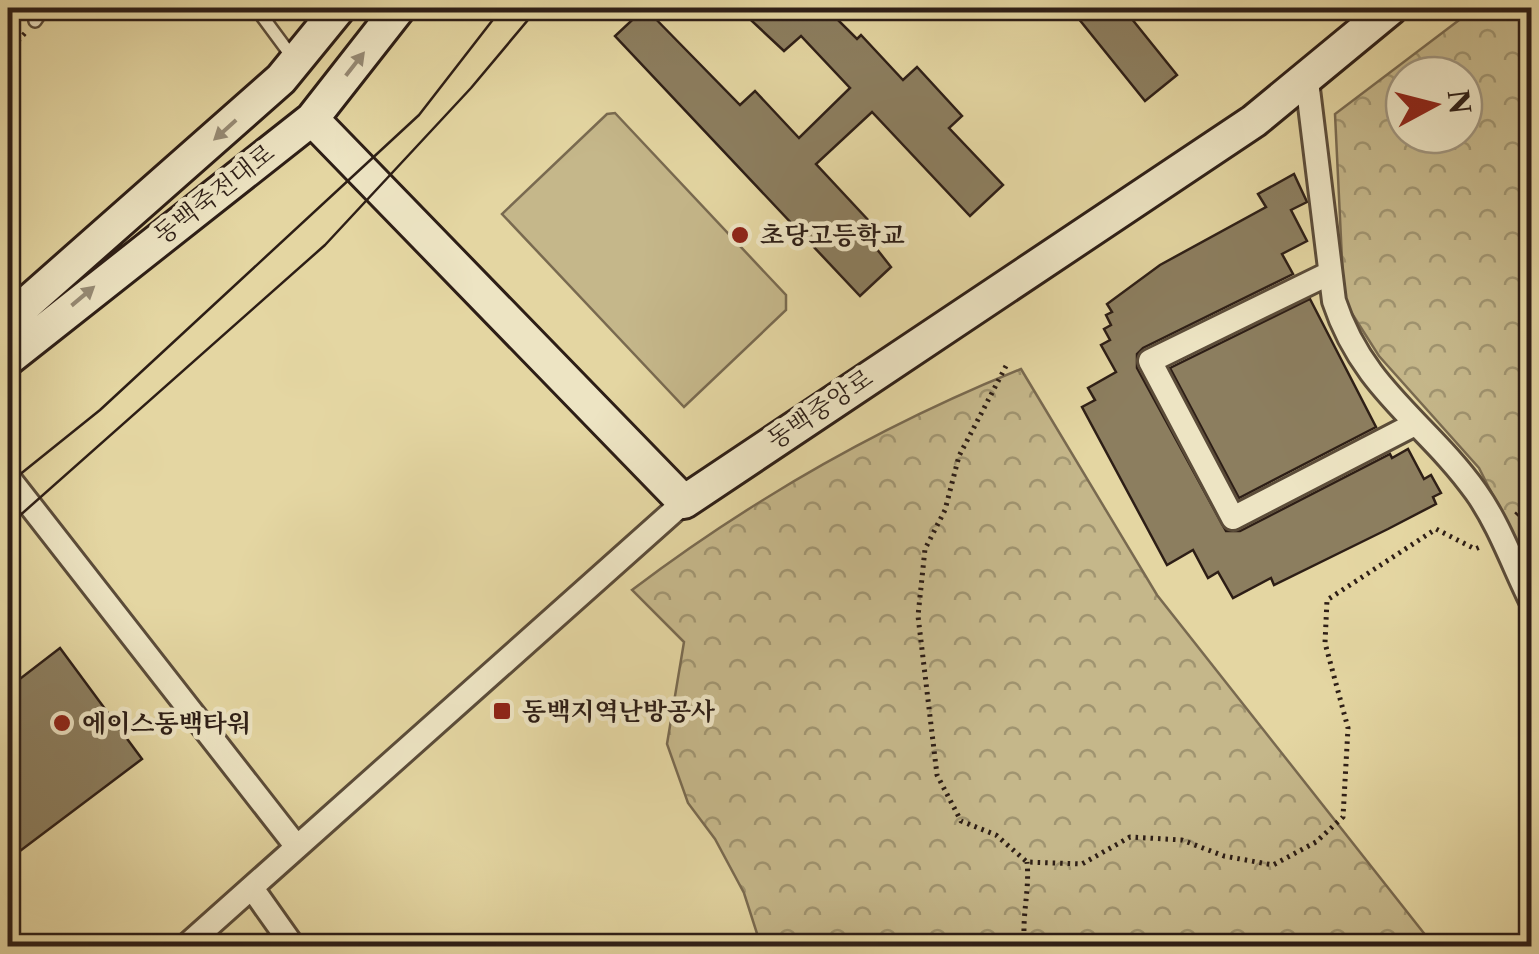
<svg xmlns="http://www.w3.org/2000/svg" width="1539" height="954" font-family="'Libre Caslon Text','Noto Serif KR',serif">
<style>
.forest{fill:url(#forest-crowns);stroke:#796a50;stroke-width:2.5;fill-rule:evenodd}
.pitch{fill:#c5b78a;stroke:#796a50;stroke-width:2.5}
.building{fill:#8c7e5f;stroke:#2d1e16;stroke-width:2.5}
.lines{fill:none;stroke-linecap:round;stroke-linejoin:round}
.lane-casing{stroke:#5b4c39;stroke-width:16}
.street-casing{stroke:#5b4c39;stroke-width:28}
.secondary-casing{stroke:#2d1e16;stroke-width:38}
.path{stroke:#2d1e16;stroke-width:5;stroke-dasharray:2.5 5;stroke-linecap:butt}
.lane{stroke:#ede4c3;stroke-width:11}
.street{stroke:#ede4c3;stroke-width:22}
.secondary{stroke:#ede4c3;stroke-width:32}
.tram{stroke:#2d1e16;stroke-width:2.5}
.oneway{fill:#978b75}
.poi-dot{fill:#8f2418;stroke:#ede4c3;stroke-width:4}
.labels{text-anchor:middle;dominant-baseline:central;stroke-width:9;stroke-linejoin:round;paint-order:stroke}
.street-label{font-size:25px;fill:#2d1e16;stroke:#ede4c3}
.poi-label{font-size:25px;font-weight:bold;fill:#2d1e16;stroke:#ede4c3;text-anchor:start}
</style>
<defs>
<pattern id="forest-crowns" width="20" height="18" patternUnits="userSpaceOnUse" patternTransform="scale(2.5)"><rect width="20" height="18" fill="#c5b78a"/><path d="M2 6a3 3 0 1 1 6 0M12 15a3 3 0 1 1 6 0" fill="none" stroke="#a09470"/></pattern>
</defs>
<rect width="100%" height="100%" fill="#e4d6a2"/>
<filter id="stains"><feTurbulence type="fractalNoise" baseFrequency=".002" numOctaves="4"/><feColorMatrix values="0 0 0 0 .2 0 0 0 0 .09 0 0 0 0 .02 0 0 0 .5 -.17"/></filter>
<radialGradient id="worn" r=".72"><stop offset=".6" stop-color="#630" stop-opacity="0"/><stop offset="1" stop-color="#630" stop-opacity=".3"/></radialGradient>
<path class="forest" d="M1475,8H1531V571L1479,468L1379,356L1344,301L1335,114ZM1404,75H1464V135H1404Z
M1021,369L1157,595L1434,946H761L744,893L715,839L688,803L667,744L684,642L632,590C752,499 883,425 1021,369Z"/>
<path class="pitch" d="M615,113L786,295V310L684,407L502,214L607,114Z"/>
<path class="building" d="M645,8L740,105L755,91L799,138L850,88L801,36L784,51L738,8H826L857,39L861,35L903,80L917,67L962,116L949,128L1003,185L970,216L872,112L816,164L869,221L861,229L891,267L860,296L615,36Z
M1070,8H1123L1177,75L1145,101Z
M1294,174L1307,202L1291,210L1307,241L1282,254L1293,274L1143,348L1137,354V368L1226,531H1240L1390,454L1392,458L1408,449L1424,479L1431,475L1441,493L1433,497L1436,504L1388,529L1274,585L1271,578L1233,598L1218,572L1208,578L1193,550L1167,565L1082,407L1095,400L1088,388L1116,372L1101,345L1110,340L1104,329L1111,325L1106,315L1112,312L1107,304L1160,265L1266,207L1258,194Z
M1310,299L1376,427L1239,498L1170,368Z
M60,648L142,759L8,860V688Z"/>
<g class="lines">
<defs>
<path id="lane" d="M256,8L293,58
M1206,8L1210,12L1215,8
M35,21L44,8"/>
<path id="street" d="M1307,81L1334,301C1363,390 1427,423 1476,492C1499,524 1514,567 1532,603
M1330,273L1150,361L1233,518L1413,425
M8,477L297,847
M252,888L293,946
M186,946L684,502"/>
<path id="secondary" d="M312,119L684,502L1254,121L1391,8
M8,320L281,79L339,8
M8,359L312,119L399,8"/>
</defs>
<use href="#lane" class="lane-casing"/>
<use href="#street" class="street-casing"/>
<use href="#secondary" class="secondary-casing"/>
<path class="path" d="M8,52L26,32
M1006,366L959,456L945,510L925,549L918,616L937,775L961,821L996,835L1027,862L1082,864L1130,837L1182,840L1224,856L1273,865L1316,842L1343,817L1348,728L1325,643L1327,600L1436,529L1475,549L1480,547
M1516,515L1532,498
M1025,946C1021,917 1030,891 1027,862"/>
<use href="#lane" class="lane"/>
<use href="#street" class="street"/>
<use href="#secondary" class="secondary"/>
<path class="tram" d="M8,484L100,410L419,115L502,8
M8,526L325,245L471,88L538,8"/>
</g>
<defs><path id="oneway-solid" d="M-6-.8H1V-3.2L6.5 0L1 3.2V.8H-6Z" transform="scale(2.5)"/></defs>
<g class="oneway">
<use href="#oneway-solid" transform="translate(355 64) rotate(-52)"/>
<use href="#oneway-solid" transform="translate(225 130) rotate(138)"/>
<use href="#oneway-solid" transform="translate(83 296) rotate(-40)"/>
</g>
<g class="poi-dot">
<circle cx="740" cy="235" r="10"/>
<rect x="492" y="701" width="20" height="20" rx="5"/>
<circle cx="62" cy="723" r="10"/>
</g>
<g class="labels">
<g class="street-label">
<text transform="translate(214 194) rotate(-38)">동백죽전대로</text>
<text transform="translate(820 409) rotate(-34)">동백중앙로</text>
</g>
<g class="poi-label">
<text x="760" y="235">초당고등학교</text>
<text x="522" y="711">동백지역난방공사</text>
<text x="82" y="723">에이스동백타워</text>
</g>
</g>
<rect width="1539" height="954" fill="none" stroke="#e4d6a2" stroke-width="40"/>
<rect x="10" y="10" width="1519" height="934" fill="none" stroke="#2d1e16" stroke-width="5"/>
<rect x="20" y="20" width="1499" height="914" fill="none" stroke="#2d1e16" stroke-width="2.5"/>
<g transform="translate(1434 105) rotate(83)"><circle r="48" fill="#ede4c3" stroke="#a0957e" stroke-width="2.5"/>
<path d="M0-8L18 38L0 25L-18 38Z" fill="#8f2418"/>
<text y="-15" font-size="28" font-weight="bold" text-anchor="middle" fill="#2d1e16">N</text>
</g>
<rect width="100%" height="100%" filter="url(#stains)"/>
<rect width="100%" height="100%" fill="url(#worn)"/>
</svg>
